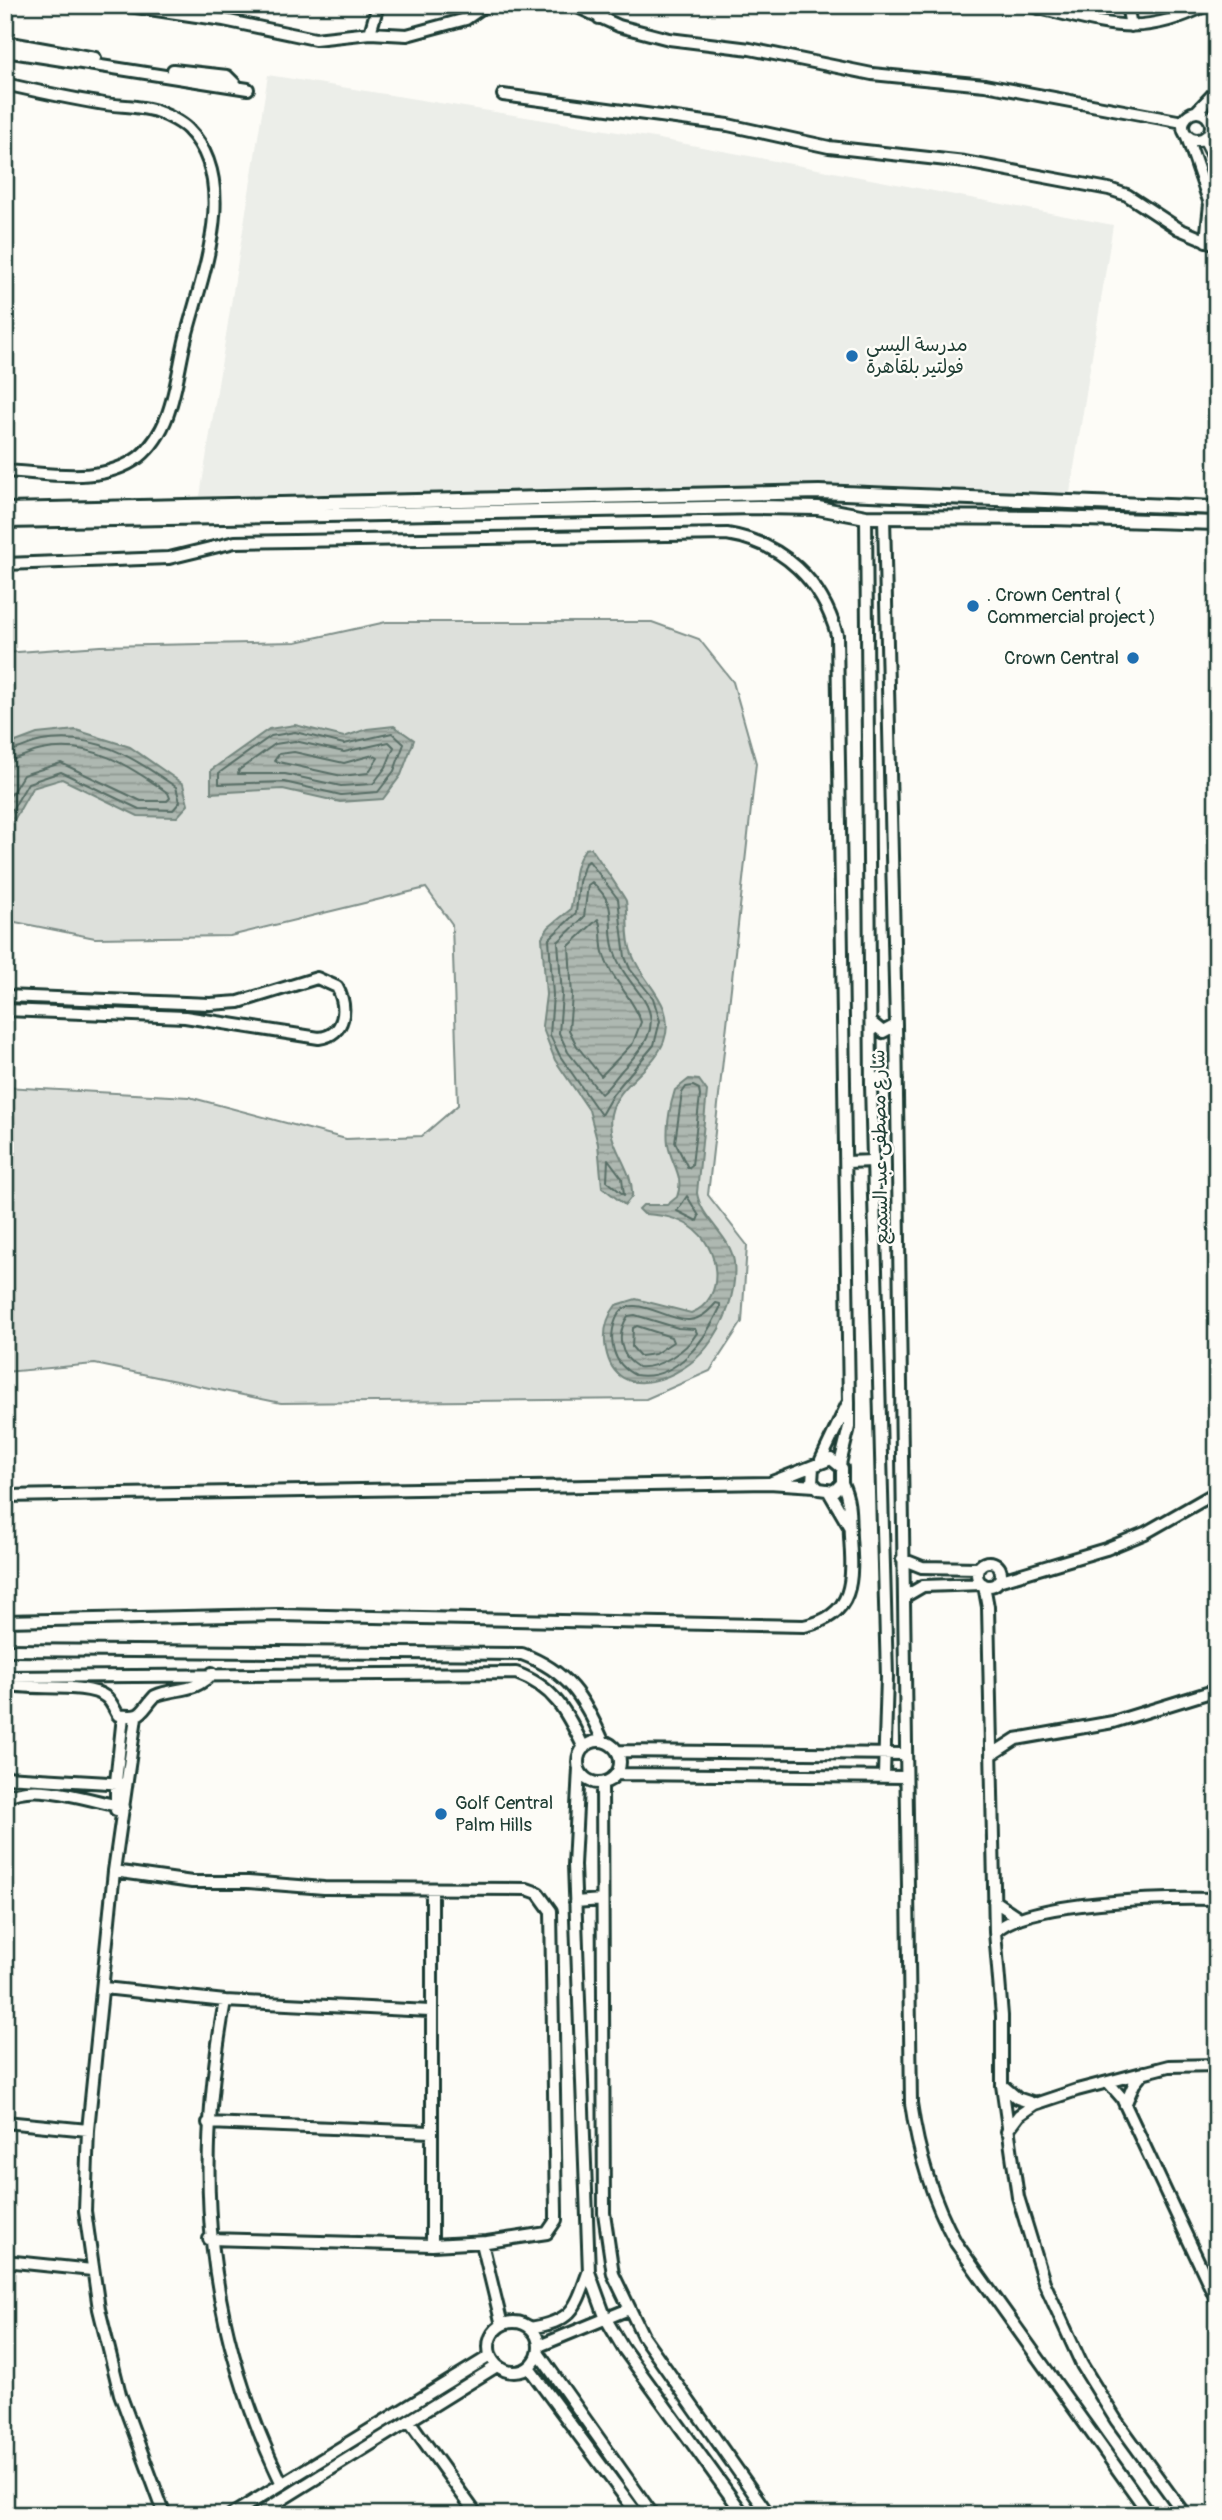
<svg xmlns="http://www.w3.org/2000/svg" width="1222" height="2520" font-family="Pangolin,'Playpen Sans Arabic',sans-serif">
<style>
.built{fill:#eceee9}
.green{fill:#dde0db;stroke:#7e8e88;stroke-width:2}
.water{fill:url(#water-rules);stroke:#75877f;stroke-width:2}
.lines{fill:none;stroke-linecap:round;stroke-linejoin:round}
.shore{stroke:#586e66;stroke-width:2}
.minor-casing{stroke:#1f3d34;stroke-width:16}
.major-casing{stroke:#1f3d34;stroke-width:18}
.minor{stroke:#fdfcf7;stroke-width:10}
.major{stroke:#fdfcf7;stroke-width:12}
.poi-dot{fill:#1f6fb2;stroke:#fdfcf7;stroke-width:2.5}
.labels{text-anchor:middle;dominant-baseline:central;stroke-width:5;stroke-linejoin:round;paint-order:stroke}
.poi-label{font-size:19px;fill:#1f3d34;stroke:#fdfcf7;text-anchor:start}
.street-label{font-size:19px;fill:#1f3d34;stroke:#fdfcf7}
</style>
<defs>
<pattern id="water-rules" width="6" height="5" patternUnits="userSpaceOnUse" patternTransform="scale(1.75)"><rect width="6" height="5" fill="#aeb8b1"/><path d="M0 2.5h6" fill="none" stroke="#8d9791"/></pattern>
</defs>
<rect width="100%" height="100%" fill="#fdfcf7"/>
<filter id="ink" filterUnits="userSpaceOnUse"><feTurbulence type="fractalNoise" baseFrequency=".0143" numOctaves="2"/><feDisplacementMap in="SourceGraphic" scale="14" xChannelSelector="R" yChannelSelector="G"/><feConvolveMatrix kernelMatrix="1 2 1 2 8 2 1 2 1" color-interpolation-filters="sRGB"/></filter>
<g filter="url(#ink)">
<path class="built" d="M268,75L654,138L1113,225L1070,493L888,486L200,496Z"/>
<path class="green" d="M386,622H652L699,639L733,682L756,763L708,1195L747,1245L742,1322L710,1371L646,1399L281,1403L95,1364L5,1372V1087L189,1097L346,1139L422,1136L458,1105L452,924L426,888L230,936L95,938L5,920V653L100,646L296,642Z"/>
<path class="water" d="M295,725L344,737L367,729L394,726L414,740L401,775L383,799L340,802L283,789L211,793V770L269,729Z
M76,730L130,747L183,784L188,805L177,817L138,816L62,779L32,788L5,836V746L37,734Z
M591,848C594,852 625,898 626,901C629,919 625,937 632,954C643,985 677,1003 664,1041C654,1069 617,1084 611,1114C605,1145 634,1167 632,1196L625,1205L602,1187L598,1144L589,1110L555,1060L542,1026L546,995L542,937L549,927L570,910C577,889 569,872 585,849Z
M689,1079L699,1080L707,1091L697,1193C701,1220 730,1234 734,1262C737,1292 725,1324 707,1347C684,1377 617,1407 606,1350C603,1334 606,1318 616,1305L636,1299L691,1313C728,1299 719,1245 691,1227C676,1217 661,1215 644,1214L639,1209L643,1205H667L677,1197C685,1175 671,1165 668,1144C666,1127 670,1106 675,1090Z"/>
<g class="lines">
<path class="shore" d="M295,732L344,744L392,733L404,744L394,771L378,792L341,795L284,782L219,784V773L271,736Z
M295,741L344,752L389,742L394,747L386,767L373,784L341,786L285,774H238L239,770L275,744Z
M5,752C18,751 29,743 42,741C97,732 133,758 176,787L180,802L173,810L139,809L61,772L28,783L5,822
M294,752L344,763L373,755L378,758L368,773L342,776L274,761L279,754Z
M5,761C18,760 29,752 42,750C91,740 130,766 168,793L170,798L167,801H141L61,763L23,775L5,804
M589,861L618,899L625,957L630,969L653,998L660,1021L654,1045L613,1094L601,1115L560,1056L550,1035L553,995L549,939L576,913L579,882L585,863Z
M592,882C621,909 605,918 614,950C620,972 633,983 644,1000C662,1029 641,1050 622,1070C615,1078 609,1088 601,1094L568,1052L559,1033L562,995L558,942L584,917L588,885Z
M598,919C603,928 600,942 603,952C610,980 633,996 641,1022L633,1043L601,1076L577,1046L569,1030L572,996L569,946Z
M693,1086L699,1089L700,1096L692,1165L688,1168L675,1142L682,1093L686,1087Z
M608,1159L622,1178L624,1195L607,1181Z
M687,1196L699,1216L697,1221L677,1211Z
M716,1303L720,1304V1308C705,1340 676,1382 635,1375C625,1370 617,1362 614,1351C611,1341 612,1329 616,1319C628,1288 668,1322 689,1320C701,1319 709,1311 716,1303Z
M635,1315L678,1328L695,1329L697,1333C686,1351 659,1369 638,1367C619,1356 616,1334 628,1316Z
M637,1326L671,1337L673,1342L655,1354L640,1356L632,1347L633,1328Z"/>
<defs>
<path id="minor" d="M79,5L129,6L224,20L315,39L370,33L407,35L466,19L486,5
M573,5L619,26L669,39L750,49L872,74L985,85L1183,122
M1024,5C1097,19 1133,43 1206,5
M1127,5L1131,26
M599,18L608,5
M370,33L378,5
M5,42L95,58
M5,51L248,89
M173,70L227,76L238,87
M5,84C36,91 67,98 99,103C118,107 143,105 161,113C169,116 182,123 188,129C241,182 201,277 186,337C176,377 174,429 139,457C101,485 49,473 5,471
M503,95L728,125L829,147L965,162L1109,189L1127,195L1179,229L1217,245
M1197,111L1217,90
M1183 126a14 14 0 1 1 28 0a14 14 0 1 1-28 0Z
M1187,137L1210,204L1206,241
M1204,138L1217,164
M866,517L871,1085L887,1677L884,1775
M884,517L896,1025L911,2103C918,2153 932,2199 956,2243L1150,2515
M5,564L169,558L235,542L727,534C783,543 822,581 837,635L849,1403V1427L840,1464
M5,996L210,1004L239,1002L317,978L337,987C348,1007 346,1035 319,1038L185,1017L5,1010
M872,1023L883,1032L896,1025
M871,1085L882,1075L897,1080
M847,1162L873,1161
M821,1460L847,1405
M772,1482L831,1459L842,1468V1483L834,1491L819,1489L812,1482L813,1467
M829,1492L850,1528
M5,1496L769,1483L815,1486
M902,1559L922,1567L979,1568
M977 1574a12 12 0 1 1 24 0a12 12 0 1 1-24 0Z
M998,1581L1106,1549L1145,1533L1217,1492
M984,1585L988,1607L995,1932L1002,2016V2085L1018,2197L1044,2282L1082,2365L1116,2420L1185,2515
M904,1597L923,1586L983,1584
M5,1621L278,1615L804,1626C855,1616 853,1580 850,1537C849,1517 851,1502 842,1483
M5,1650L522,1654C568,1671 584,1698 603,1741
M5,1677L516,1673C555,1687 567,1713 584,1748
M5,1684C31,1691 87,1682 106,1697C112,1702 114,1709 118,1715C144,1719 140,1712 155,1696C176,1687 196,1693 212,1673
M136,1717L114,1871L88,2130L85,2211L99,2309L120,2394L165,2515
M578 1762a21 21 0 1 1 42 0a21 21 0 1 1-42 0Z
M617,1751L905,1754
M991,1755L1016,1739L1113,1722L1217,1690
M579,1768L574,1865L589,2272L606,2319L623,2348L744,2515
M617,1774L906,1777
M5,1777L126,1784
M602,1783L604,2213L613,2274L643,2336L769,2515
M5,1798C33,1779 93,1802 124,1807
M116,1810V1782L123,1716
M114,1871L192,1882H248L324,1888L527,1889L538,1893L551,1911L556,2212V2220L547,2233L487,2242L432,2245L209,2239
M432,1889V2245
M994,1901L1018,1917
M575,1902L602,1900
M995,1932C1025,1900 1170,1898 1217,1899
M104,1988L225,2001L430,2011
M225,2001C193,2174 205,2324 282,2484
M1108,2082L1122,2098L1217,2301
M1002,2085L1017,2098L1035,2104
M1125,2105L1134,2084L1144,2072
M5,2122L88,2130
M208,2123L431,2132
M1007,2131L1019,2115L1035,2104L1077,2090L1169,2066L1217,2065
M482,2243L502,2325
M5,2261L92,2270
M489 2347a25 25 0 1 1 50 0a25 25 0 1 1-50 0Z
M530,2328C572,2321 575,2310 588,2273
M539,2346L629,2309
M539,2354L653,2515
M529,2368L638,2515
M410,2422L477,2515
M231,2515L490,2356
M257,2515L497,2366"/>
<path id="major" d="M5,510L819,492L1217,508
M5,521L758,507L818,508L866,517L1050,518L1217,523"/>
</defs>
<use href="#minor" class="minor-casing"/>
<use href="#major" class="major-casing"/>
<use href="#minor" class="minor"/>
<use href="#major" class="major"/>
</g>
</g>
<g class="poi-dot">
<circle cx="852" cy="356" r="7"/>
<circle cx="973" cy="606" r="7"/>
<circle cx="1133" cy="658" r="7"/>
<circle cx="441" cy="1814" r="7"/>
</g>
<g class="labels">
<g class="poi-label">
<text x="866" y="345">مدرسة اليسي<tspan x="866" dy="22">فولتير بلقاهرة</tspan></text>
<text x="987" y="595">. Crown Central (<tspan x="987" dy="22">Commercial project )</tspan></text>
<text x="1119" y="658" text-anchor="end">Crown Central</text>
<text x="455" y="1803">Golf Central<tspan x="455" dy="22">Palm Hills</tspan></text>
</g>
<g class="street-label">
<text transform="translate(880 1147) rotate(-91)">شارع مصطفى عبد السميع</text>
</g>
</g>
<rect width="1222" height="2520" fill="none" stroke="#fdfcf7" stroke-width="28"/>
<rect x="14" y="14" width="1194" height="2492" fill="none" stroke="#1f3d34" stroke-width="2.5" filter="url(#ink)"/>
</svg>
